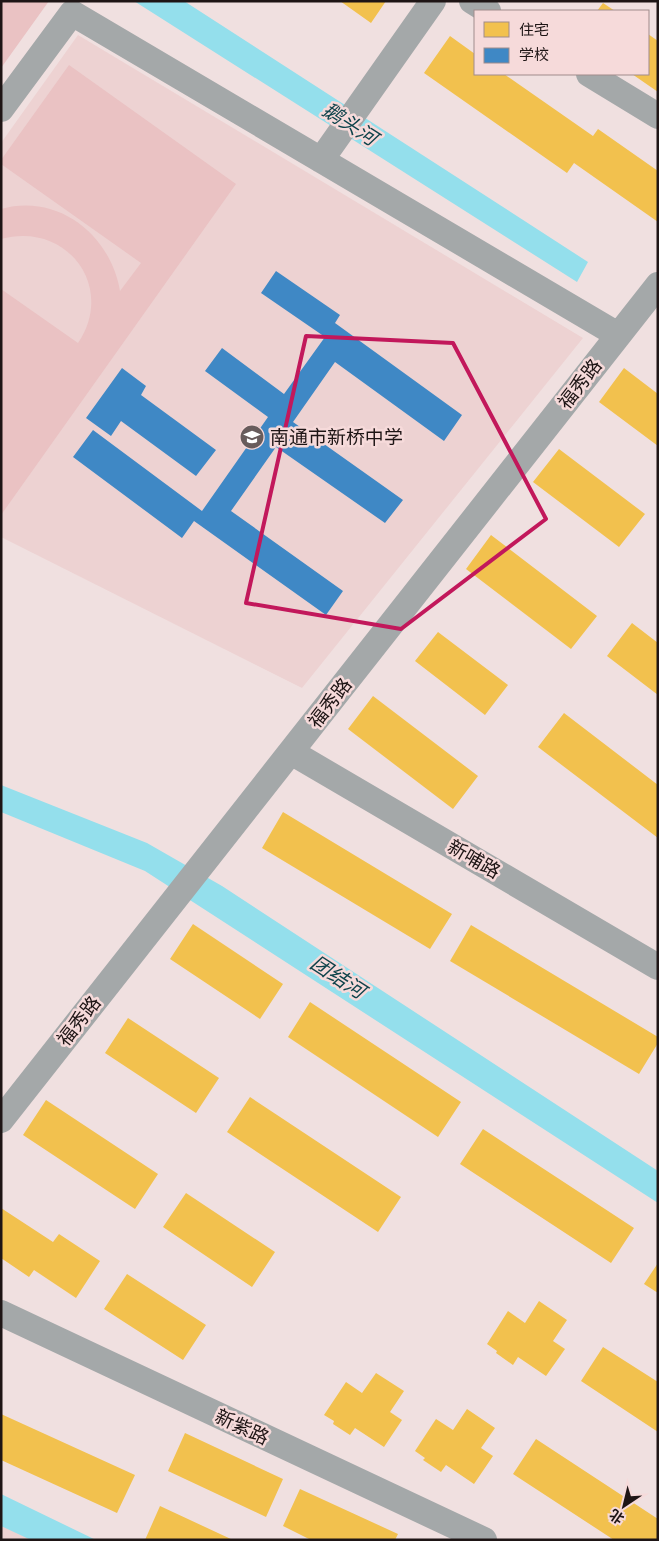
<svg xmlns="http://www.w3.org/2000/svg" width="659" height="1541" font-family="Cabin,'Noto Sans SC',sans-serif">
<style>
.built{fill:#edd2d2}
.green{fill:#eac2c3}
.water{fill:#94dfec}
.homes{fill:#f2c14e}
.schools{fill:#3f88c5}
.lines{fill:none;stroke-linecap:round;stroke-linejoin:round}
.street{stroke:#a4a8a9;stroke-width:26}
.marked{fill:none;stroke:#c2185b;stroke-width:4;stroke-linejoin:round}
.labels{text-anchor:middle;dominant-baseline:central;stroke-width:5;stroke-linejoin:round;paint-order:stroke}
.street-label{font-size:19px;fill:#1e1515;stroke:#f6dada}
.poi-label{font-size:19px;fill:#1e1515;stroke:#f6dada;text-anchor:start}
.water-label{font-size:20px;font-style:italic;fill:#0e434b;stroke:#f6dada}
</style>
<rect width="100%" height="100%" fill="#f0e0e0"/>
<path class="built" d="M78,35L583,338L302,688L1,537V143Z
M1,1506L73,1540H1Z"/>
<path class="green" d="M1,1H49L1,68Z
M69,65L236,184L1,515V289L78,343C116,287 67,221 1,239V209C59,193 111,236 120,291L141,263L1,164V160Z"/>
<path class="water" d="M134,1H184L588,262L577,282Z
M1,785L147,843L222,886L658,1171V1203L145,871L1,812Z
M1,1494L96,1540H31L1,1526Z"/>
<path class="homes" d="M340,1H386L371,23Z
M603,3L615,11H597Z
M648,34L658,41V92L632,74H648Z
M450,36L475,54V74H504L593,136L598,129L658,171V222L574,163L567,173L424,73Z
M624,368L658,394V446L599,402Z
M559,449L645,514L619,547L533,482Z
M491,535L597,616L571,649L466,569Z
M632,623L658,643V695L607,656Z
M438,632L508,685L485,715L415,661Z
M373,696L478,776L453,809L348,729Z
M564,713L658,785V838L538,747Z
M283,812L452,914L430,949L262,848Z
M193,924L283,984L260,1019L170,959Z
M471,925L658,1037V1043L639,1074L450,961Z
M310,1002L461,1102L438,1137L288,1037Z
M128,1018L219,1078L196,1113L105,1053Z
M250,1097L401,1197L378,1232L227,1132Z
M46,1100L158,1174L135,1209L23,1135Z
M483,1129L634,1228L611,1263L460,1164Z
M186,1193L275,1252L252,1287L163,1227Z
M1,1208L53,1242L59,1234L100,1261L76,1298L34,1270L29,1277L1,1258Z
M658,1263V1293L644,1284Z
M127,1274L206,1325L183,1360L104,1309Z
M539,1301L567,1320L553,1341L565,1349L546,1376L518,1357L513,1365L496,1353L497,1351L487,1344L508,1311L525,1323Z
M603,1347L658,1382V1432L581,1381Z
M376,1373L404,1391L390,1412L402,1420L384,1447L355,1428L350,1435L333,1424L334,1421L324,1415L346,1382L362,1393Z
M467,1409L495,1428L481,1448L493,1456L474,1484L446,1465L441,1472L423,1460L425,1458L415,1451L436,1419L453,1430Z
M1,1414L135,1475L117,1513L1,1460Z
M185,1433L283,1479L266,1517L168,1471Z
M536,1439L658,1519V1540H614L513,1474Z
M300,1489L398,1534L395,1540H311L283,1526Z
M160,1506L233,1540H145Z"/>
<path class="schools" d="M276,271L340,315L335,323L462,415L444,441L335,362L293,422L403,500L385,523L276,447L231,511L343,591L326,615L194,521L182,538L73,457L93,430L202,511L268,417L205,371L222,348L284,394L325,337L261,293Z
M122,368L146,386L141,395L216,450L196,476L121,421L111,436L86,418Z"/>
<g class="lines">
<path class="street" d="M472,1L488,11
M589,74L658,116
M1,109L72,13L618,335
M321,160L433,1
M291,752L658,967
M1,1120L658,285
M1,1313L484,1540"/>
</g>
<path class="marked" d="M306,336L453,343L546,519L401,629L246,603Z"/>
<defs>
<symbol id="school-disc" viewBox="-11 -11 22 22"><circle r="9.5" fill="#685c5c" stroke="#f6dada"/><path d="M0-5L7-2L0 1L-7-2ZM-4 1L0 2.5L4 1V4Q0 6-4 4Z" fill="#fff"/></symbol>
</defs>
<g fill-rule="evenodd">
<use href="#school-disc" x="238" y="423" width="28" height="28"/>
</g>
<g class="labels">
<g class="street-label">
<text transform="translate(580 384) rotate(-52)">福秀路</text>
<text transform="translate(330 703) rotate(-52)">福秀路</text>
<text transform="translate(474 859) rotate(30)">新哺路</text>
<text transform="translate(79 1021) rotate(-52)">福秀路</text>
<text transform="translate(242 1427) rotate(25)">新紫路</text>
</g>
<g class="poi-label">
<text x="270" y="437">南通市新桥中学</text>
</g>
<g class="water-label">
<text transform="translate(350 124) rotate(33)">鹅头河</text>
<text transform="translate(338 977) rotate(33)">团结河</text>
</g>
</g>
<rect width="659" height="1541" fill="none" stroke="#1e1515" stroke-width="5"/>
<rect x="474" y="10" width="175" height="65" fill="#f6dada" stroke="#a08b8b"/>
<rect x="484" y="22" width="25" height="15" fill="#f2c14e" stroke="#a08b8b"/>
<text x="519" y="35" font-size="15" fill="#1e1515">住宅</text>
<rect x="484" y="48" width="25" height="15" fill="#3f88c5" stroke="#a08b8b"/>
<text x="519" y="60" font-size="15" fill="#1e1515">学校</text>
<g transform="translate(624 1506) rotate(215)" stroke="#f6dada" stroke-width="4" paint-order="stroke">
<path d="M0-4L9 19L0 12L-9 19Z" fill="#1e1515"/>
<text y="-8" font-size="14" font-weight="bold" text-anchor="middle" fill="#1e1515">北</text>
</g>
</svg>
